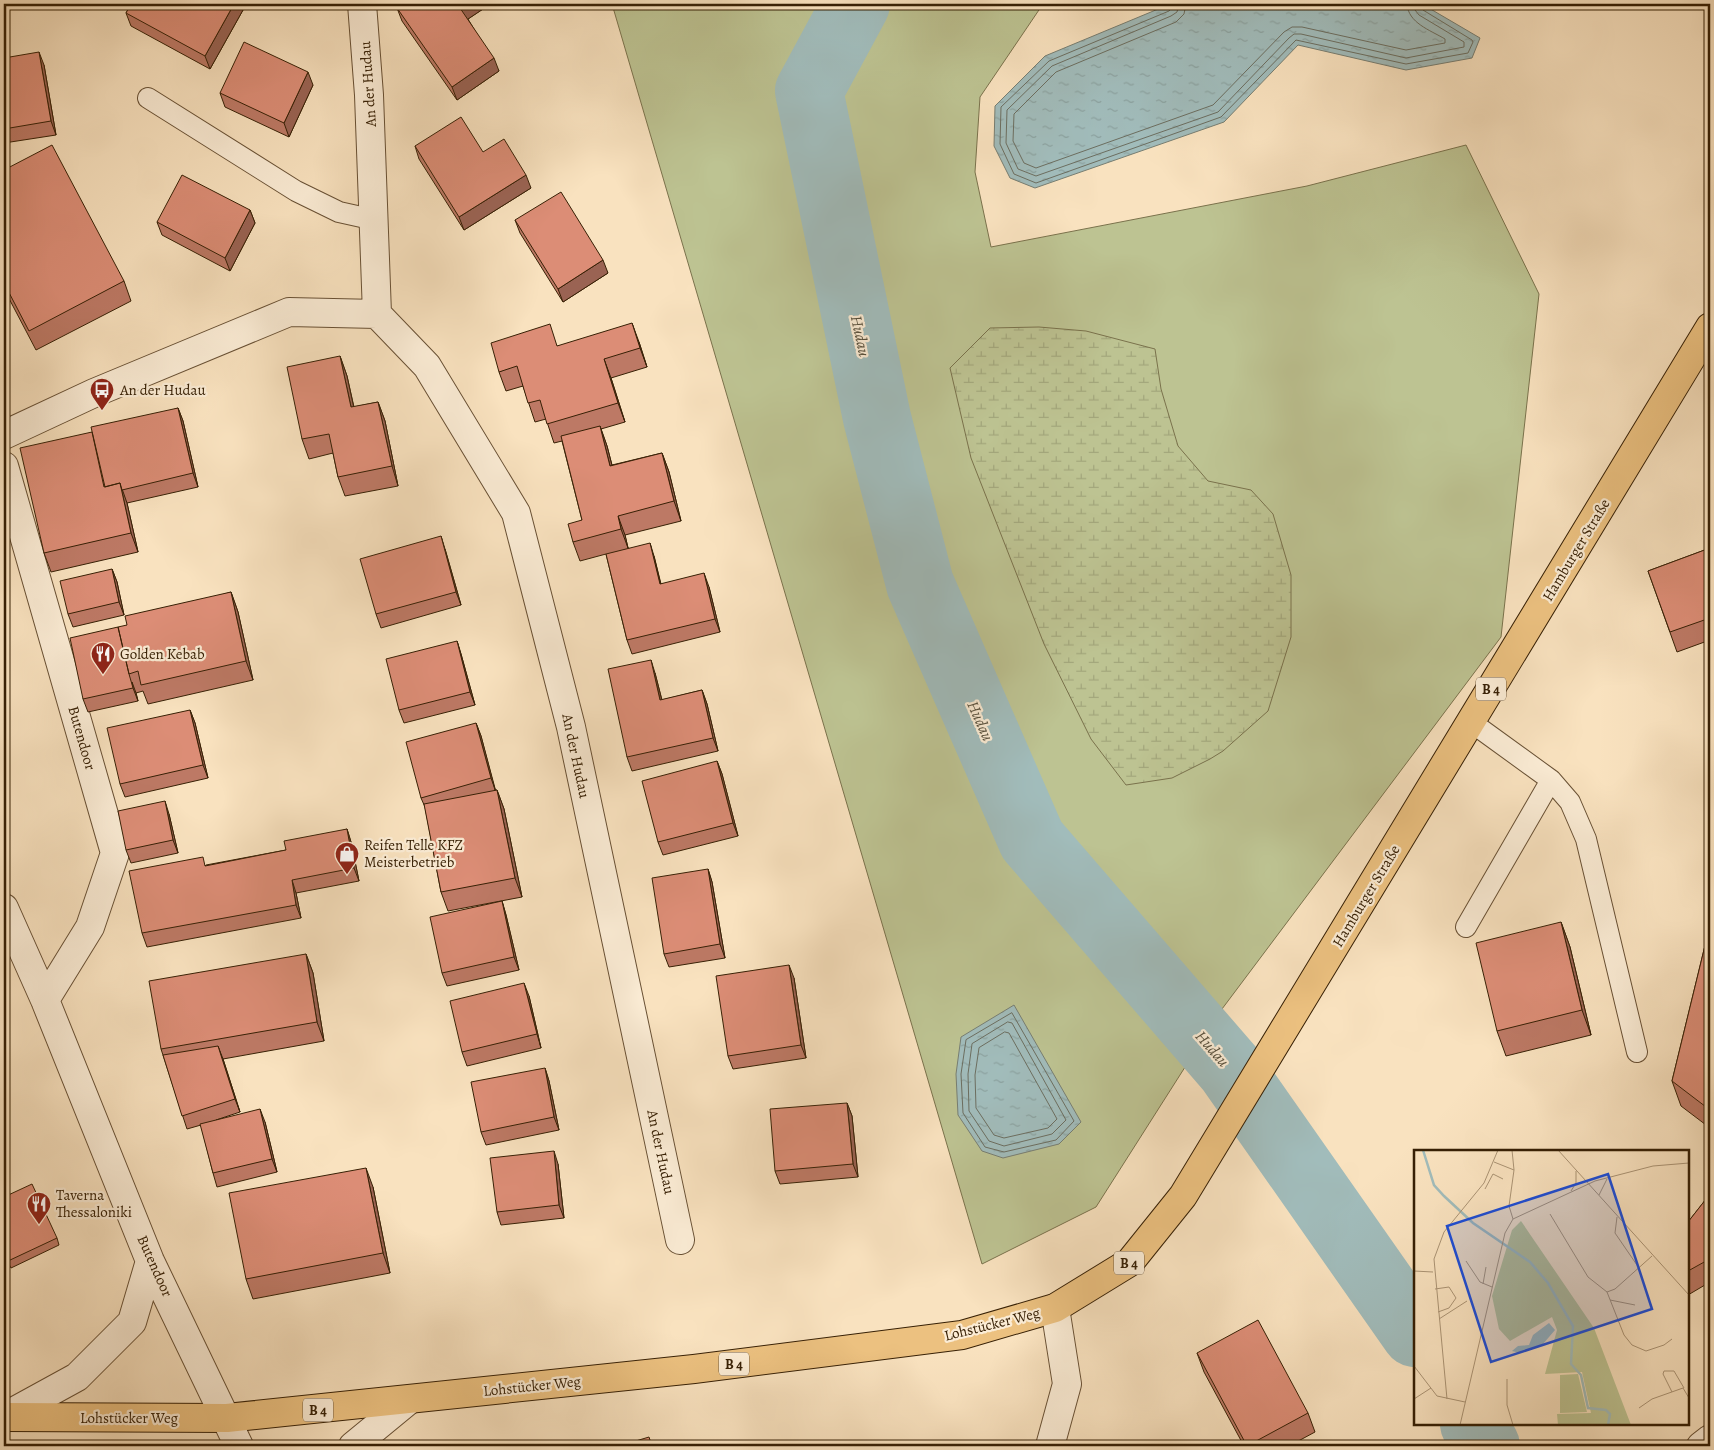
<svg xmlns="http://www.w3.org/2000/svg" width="1714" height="1450" font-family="Alegreya,serif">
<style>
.grass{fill:#bdc392;stroke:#7a724c}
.wetland{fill:url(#wetland-marsh);stroke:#7a724c}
.water{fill:url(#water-ripples);stroke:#777e72}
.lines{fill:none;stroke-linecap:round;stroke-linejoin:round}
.shore{stroke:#6c6e60;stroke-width:1}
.river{stroke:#a1bcbb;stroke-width:68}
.service-casing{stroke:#685034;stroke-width:22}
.minor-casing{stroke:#685034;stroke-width:30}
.primary-casing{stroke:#372005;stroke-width:30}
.service{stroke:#fbecd5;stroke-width:20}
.minor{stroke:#fbecd5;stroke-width:28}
.primary{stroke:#ecc180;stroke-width:28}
.wall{fill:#bd7965;stroke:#372005}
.shaded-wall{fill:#9a6353;stroke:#372005}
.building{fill:#dc8d76;stroke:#372005}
.labels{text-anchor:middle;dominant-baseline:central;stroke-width:4.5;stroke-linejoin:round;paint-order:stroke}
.shield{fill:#fbecd5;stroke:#725d43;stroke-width:1}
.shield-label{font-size:14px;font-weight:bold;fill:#372005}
.street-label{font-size:15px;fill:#372005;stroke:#fbecd5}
.poi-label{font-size:15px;fill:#372005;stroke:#fbecd5;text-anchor:start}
.water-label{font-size:16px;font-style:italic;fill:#574f3c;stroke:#fbecd5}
.inset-river{fill:none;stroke:#a1bcbb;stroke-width:2.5}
.inset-road{fill:none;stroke:#ab9475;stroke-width:1}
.view{fill:#1d4ed8;fill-opacity:0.15;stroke:#1d4ed8;stroke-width:2.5}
.inset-edge{fill:none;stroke:#372005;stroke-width:2.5}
</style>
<defs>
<pattern id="wetland-marsh" width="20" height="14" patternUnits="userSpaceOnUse" patternTransform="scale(1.25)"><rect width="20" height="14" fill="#bdc392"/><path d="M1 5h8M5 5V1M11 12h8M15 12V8" fill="none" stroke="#a3a77c"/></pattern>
<pattern id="water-ripples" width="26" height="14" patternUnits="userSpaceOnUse" patternTransform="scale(1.25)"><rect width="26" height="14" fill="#a1bcbb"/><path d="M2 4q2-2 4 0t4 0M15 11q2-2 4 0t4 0" fill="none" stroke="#8ba19f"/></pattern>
</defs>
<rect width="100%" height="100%" fill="#f9e2bf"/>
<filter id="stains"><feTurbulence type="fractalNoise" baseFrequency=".004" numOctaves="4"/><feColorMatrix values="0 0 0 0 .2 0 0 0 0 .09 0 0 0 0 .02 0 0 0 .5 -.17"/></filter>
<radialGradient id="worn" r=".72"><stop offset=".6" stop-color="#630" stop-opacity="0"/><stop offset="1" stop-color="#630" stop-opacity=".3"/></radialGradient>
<path class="grass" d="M612,4H1043L980,97L975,172L991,247L1307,186L1466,145L1539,294L1501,637L1222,1009L1096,1207L982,1264Z"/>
<path class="wetland" d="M1039,327L1086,331L1155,349L1161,389L1178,446L1208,481L1251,490L1273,514L1291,575V637L1268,711L1223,751L1210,759L1172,778L1126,785L1091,739L1044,644L971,458L950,368L990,328Z"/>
<path class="water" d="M1182,4H1422L1480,38L1472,58L1406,70L1298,45L1224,122L1035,188L1010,178L994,146L995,106L1045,56L1163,7Z
M1014,1005L1081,1122L1059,1144L1003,1158L982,1151L958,1115L956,1074L961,1037Z"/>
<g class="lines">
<path class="shore" d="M1172,4V8L1169,11L1049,61L1001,107L1000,144L1014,174L1036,183L1221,117L1296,40L1406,64L1468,53L1473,42L1472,40L1423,10L1421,4
M1179,4L1177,12L1171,16L1052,66L1007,110L1006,143L1018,169L1036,176L1218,112L1289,38L1294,34H1301L1406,58L1464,47V42L1419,15L1415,10L1414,4
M1186,4L1184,14L1176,22L1056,72L1014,114L1013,141L1024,163L1036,168L1213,105L1284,32L1292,27H1302L1406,50L1445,43V39C1430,30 1408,23 1407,4
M1012,1013L1074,1121L1056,1140L1004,1152L985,1147L963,1113L961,1074L966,1040Z
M1008,1022L1012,1023L1066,1120L1052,1134L1004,1146L989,1141L969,1111L968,1074L972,1044Z
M1005,1032L1009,1033L1057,1119L1048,1128L1004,1138L994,1135L976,1108L975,1075L979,1048Z"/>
<path class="river" d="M856,4L809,91L877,418L920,584L1032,840L1230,1069L1415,1333
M1474,1424L1486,1446"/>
<defs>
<path id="service" d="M148,98L296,191L339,212L375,220
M1471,722L1551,780L1570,802L1586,839L1637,1052
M1466,927L1551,780"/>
<path id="minor" d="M362,4L369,95L377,314
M4,435L94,393L289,312L377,314L427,366L516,513L571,727L680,1240
M4,466L115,853L90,927L45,1000
M4,908L45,1000L150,1261L239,1446
M4,1417L77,1377L132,1322L150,1261
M353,1446L409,1400
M1050,1446L1067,1384L1055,1308
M1701,1446L1710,1439"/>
<path id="primary" d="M4,1417L227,1418L694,1369L962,1335L1055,1308L1130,1262L1183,1196L1710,327"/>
</defs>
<use href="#service" class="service-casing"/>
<use href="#minor" class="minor-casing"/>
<use href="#primary" class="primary-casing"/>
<use href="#service" class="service"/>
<use href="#minor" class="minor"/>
<use href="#primary" class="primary"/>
</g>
<path class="wall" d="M131,4H241L243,10L210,69L131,26L126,13Z
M403,4H485L486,7L468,19L499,71L457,100L402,21L397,8Z
M4,58L44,65L56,135L4,143Z
M313,85L289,137L225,107L220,93Z
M415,146L531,188L464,230L419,159Z
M4,170L124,281L131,301L36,350L4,289Z
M250,210L255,223L230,271L162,235L157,222Z
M515,220L608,273L563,302L520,233Z
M639,342L647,367L611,378L625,422L601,429L607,446L612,465L662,453L669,472L681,521L625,535L628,548L654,556L661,584L709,587L720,632L632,654L627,640L606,554L580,561L573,542L582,520L562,441L554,443L546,419L535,422L523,386L506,391L499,372L558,346Z
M340,356L347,376L354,407L378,402L385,421L398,486L345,496L338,477L333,453L309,459L302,439Z
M178,408L183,421L198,487L127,503L138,552L51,572L44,553L94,439Z
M1710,548V640L1677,652L1648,571Z
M445,549L461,605L381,628L376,614Z
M112,569L117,582L124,615L73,627L68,614Z
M231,592L238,612L253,680L148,704L143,691L136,693L138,701L88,712L83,699L127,625Z
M457,641L461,654L475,705L404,723L399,710Z
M655,673L662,700L702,690L707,704L718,751L632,771L627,757Z
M190,710L195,723L208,778L125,797L120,784Z
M476,723L481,736L495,790H497L504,809L522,897L448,911L441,892L425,807L421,798Z
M717,761L722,774L738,836L663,855L658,842Z
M169,814L178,853L131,863L126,850Z
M347,829L351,842L359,881L296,893L301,918L147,947L142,933L206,865L286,850Z
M708,869L712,882L725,958L669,967L664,954Z
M502,901L506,915L519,970L447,986L442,973Z
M1561,922L1570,947L1591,1035L1506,1056L1497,1031Z
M1710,925V1128L1681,1106L1672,1081Z
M306,954L313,973L324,1041L223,1059L240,1112L216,1120L265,1122L277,1172L217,1187L213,1173L201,1125L187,1129L161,1049Z
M794,978L806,1058L733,1069L728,1056Z
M529,996L541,1048L467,1066L462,1052Z
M545,1068L549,1081L559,1130L486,1145L481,1132Z
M847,1103L852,1116L858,1177L780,1184L775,1171Z
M4,1132L6,1138L4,1139Z
M558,1164L564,1218L501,1225L497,1212Z
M373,1187L390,1273L253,1299L246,1279Z
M1710,1194V1282L1688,1295V1222Z
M4,1197L57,1238L59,1245L11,1268L4,1255Z
M1197,1353L1308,1413L1315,1432L1289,1446H1244L1204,1372Z"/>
<path class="shaded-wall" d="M234,4H241L243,10L210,69L205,56Z
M466,4H485L486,7L465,21L460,8Z
M39,52L44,65L56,135L51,121Z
M494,58L499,71L457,100L452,87Z
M308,72L313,85L289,137L284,123Z
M526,175L531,188L464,230L459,217Z
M250,210L255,223L230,271L225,258Z
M603,260L608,273L563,302L558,289Z
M632,323L639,342L647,367L640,348Z
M340,356L347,376L358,427L351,407Z
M604,359L611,378L625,422L618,403Z
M378,402L385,421L398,486L392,466Z
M178,408L183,421L198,487L193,473Z
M600,426L607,446L617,485L610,466Z
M662,453L669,472L681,521L674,501Z
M120,483L127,503L138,552L131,533Z
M618,516L625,535L628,548L621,529Z
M441,536L445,549L461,605L456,592Z
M650,543L654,556L664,598L660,584Z
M112,569L117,582L124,615L119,602Z
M704,573L709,587L720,632L715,619Z
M231,592L238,612L253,680L246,661Z
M457,641L461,654L475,705L470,692Z
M651,660L655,673L665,713L660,700Z
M132,682L136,693L138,701L133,688Z
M702,690L707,704L718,751L713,738Z
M190,710L195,723L208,778L203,765Z
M476,723L481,736L496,792L491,778Z
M717,761L722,774L738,836L733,823Z
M497,790L504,809L522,897L515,878Z
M165,801L169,814L178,853L173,840Z
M347,829L351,842L359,881L354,868Z
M708,869L712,882L725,958L720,944Z
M292,880L296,893L301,918L296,905Z
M502,901L506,915L519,970L514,957Z
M1561,922L1570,947L1591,1035L1582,1010Z
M306,954L313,973L324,1041L317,1022Z
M789,965L794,978L806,1058L801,1045Z
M524,983L529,996L541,1048L537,1034Z
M218,1046L223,1059L240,1112L235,1099Z
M545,1068L549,1081L559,1130L554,1117Z
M847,1103L852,1116L858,1177L853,1164Z
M260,1109L265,1122L277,1172L272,1159Z
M554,1151L558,1164L564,1218L559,1205Z
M366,1168L373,1187L390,1273L383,1253Z"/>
<path class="building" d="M131,4H234L205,56L126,13Z
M403,4H466L460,8L494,58L452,87L397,8Z
M244,42L308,72L284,123L220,93Z
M39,52L51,121L4,129V58Z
M461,117L483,152L504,139L526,175L459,217L415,146Z
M52,145L124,281L29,331L4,283V170Z
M182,175L250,210L225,258L157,222Z
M561,192L603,260L558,289L515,220Z
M632,323L640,348L604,359L618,403L547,424L540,400L528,403L517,366L499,372L491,343L550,324L557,346Z
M340,356L351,407L378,402L392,466L338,477L329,434L302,439L287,367Z
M178,408L193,473L122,490L120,483L105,487L91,427Z
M600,426L610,466L662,453L674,501L618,516L621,529L573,542L568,524L582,520L561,436Z
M92,432L104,487L120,483L131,533L44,553L20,448Z
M441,536L456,592L376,614L360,559Z
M650,543L660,584L704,573L715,619L627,640L606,554Z
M1710,548V618L1670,632L1648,571Z
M112,569L119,602L68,614L60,581Z
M231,592L246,661L141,685L138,671L129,674L118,627L127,625L125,616Z
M118,627L129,674L133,688L83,699L70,638Z
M457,641L470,692L399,710L386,659Z
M651,660L660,700L702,690L713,738L627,757L608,669Z
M190,710L203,765L120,784L107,728Z
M476,723L491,778L421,798L406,742Z
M717,761L733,823L658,842L642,781Z
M497,790L515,878L441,892L424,804Z
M165,801L173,840L126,850L118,811Z
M347,829L354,868L292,880L296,905L142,933L129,871L203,857L205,866L286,850L284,841Z
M708,869L720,944L664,954L652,878Z
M502,901L514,957L442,973L430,917Z
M1561,922L1582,1010L1497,1031L1476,943Z
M1710,925V1110L1672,1081Z
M306,954L317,1022L161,1049L149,981Z
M789,965L801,1045L728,1056L716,976Z
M524,983L537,1034L462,1052L450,1001Z
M218,1046L235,1099L182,1116L163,1055Z
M545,1068L554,1117L481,1132L471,1082Z
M847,1103L853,1164L775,1171L770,1109Z
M260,1109L272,1159L213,1173L200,1124Z
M554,1151L559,1205L497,1212L490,1158Z
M366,1168L383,1253L246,1279L229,1193Z
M32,1184L57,1238L8,1261L4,1252V1197Z
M1710,1194V1265L1706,1261L1688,1271V1222Z
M1258,1320L1308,1413L1247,1446L1197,1353Z
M649,1437L652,1446H619Z"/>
<defs>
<symbol id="bus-pin" viewBox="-11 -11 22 30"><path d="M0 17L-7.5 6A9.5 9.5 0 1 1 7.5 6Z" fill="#8f2418" stroke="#fbecd5"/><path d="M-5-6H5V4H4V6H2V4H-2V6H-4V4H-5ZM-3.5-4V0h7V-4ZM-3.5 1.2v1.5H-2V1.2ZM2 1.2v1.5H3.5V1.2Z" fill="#fff"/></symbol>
<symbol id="restaurant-pin" viewBox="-11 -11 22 30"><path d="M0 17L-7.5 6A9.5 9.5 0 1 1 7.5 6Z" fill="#8f2418" stroke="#fbecd5"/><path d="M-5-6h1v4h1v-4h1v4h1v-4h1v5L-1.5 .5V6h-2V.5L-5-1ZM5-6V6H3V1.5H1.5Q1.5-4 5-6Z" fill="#fff"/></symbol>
<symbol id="shop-pin" viewBox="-11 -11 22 30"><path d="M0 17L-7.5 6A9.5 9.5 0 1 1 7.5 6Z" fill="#8f2418" stroke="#fbecd5"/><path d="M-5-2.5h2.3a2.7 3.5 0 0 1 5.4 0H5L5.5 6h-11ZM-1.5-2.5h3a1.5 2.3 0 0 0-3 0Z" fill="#fff"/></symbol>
</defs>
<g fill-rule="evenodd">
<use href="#bus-pin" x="88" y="376" width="28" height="38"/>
<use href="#restaurant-pin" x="89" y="640" width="28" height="38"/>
<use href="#shop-pin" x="333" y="840" width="28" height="38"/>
<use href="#restaurant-pin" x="25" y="1190" width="28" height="38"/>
</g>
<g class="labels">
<g class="shield">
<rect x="1476" y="677.5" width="30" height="23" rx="4"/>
<rect x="1114" y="1251.5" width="30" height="23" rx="4"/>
<rect x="719" y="1352.5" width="30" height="23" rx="4"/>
<rect x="303" y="1398.5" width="30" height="23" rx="4"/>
</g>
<g class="shield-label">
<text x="1491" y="689">B 4</text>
<text x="1129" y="1263">B 4</text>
<text x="734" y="1364">B 4</text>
<text x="318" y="1410">B 4</text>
</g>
<g class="street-label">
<text transform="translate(368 84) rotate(-94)">An der Hudau</text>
<text transform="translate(1576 550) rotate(-59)">Hamburger Straße</text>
<text transform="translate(82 738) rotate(74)">Butendoor</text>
<text transform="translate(576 756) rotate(78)">An der Hudau</text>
<text transform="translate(1366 896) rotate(-59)">Hamburger Straße</text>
<text transform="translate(661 1152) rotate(78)">An der Hudau</text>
<text transform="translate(155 1266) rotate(66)">Butendoor</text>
<text transform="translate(992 1324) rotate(-14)">Lohstücker Weg</text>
<text transform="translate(532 1386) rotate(-6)">Lohstücker Weg</text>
<text x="129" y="1418">Lohstücker Weg</text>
</g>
<g class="poi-label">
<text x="120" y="390">An der Hudau</text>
<text x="120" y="654">Golden Kebab</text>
<text x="364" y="845">Reifen Telle KFZ<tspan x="364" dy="17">Meisterbetrieb</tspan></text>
<text x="56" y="1195">Taverna<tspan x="56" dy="17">Thessaloniki</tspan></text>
</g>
<g class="water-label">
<text transform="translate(860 336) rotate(78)">Hudau</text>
<text transform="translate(980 721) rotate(66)">Hudau</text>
<text transform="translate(1212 1049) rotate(49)">Hudau</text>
</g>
</g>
<g transform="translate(1414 1150)">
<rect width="275" height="275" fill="#f9e2bf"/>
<path d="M107,71L180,178L217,275H144L143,264L177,263L168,222L131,224L143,180L138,167L96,191L85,179L78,146L98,80Z" fill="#bdc392"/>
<path d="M108,120L133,146L138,154L135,159L119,162L114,154L103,150L97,131Z" fill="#bdc392"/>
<path d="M164,224L173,262L146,263V225Z" fill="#bdc392"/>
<path d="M135,173L141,180L129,194L106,203L98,201L104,196L115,195L119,185Z" fill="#a1bcbb"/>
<path class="inset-river" d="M9,0L20,35L30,46L59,73L116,112L134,133L159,176L157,214L167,225L174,258L192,260L196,264L194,275"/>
<path class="inset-road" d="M98,0L100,20L95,56L99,69M144,0L275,145M80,12L100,20M71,39L79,24L89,29M157,41L162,33V21M185,45L193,29M136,64L174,127L193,142L201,139L238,106M203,67L201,83L225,118M52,111L66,132L78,137M0,121L19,122M69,134L72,117M21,139L35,137L42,148L35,158L24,162M193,142L210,185L218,195L232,201L250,195L258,189M196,150L221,155M25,169L53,151M0,216L23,246L51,252M93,229V255L99,275M258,242L249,224L250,221H260L270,238M0,249L17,238M33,249L20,109L30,82L70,33L84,0M225,258L238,249L269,238L275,248M46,275L91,83L99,69L181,31L239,16L275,13"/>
<path class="view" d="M194,24L238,159L77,212L33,76Z"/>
<rect width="275" height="275" class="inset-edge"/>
</g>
<rect width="1714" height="1450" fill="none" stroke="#f9e2bf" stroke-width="20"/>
<rect x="5" y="5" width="1704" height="1440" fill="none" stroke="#372005" stroke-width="2.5"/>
<rect x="10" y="10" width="1694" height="1430" fill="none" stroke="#372005"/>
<rect width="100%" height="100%" filter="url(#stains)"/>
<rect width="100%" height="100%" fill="url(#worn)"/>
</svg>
